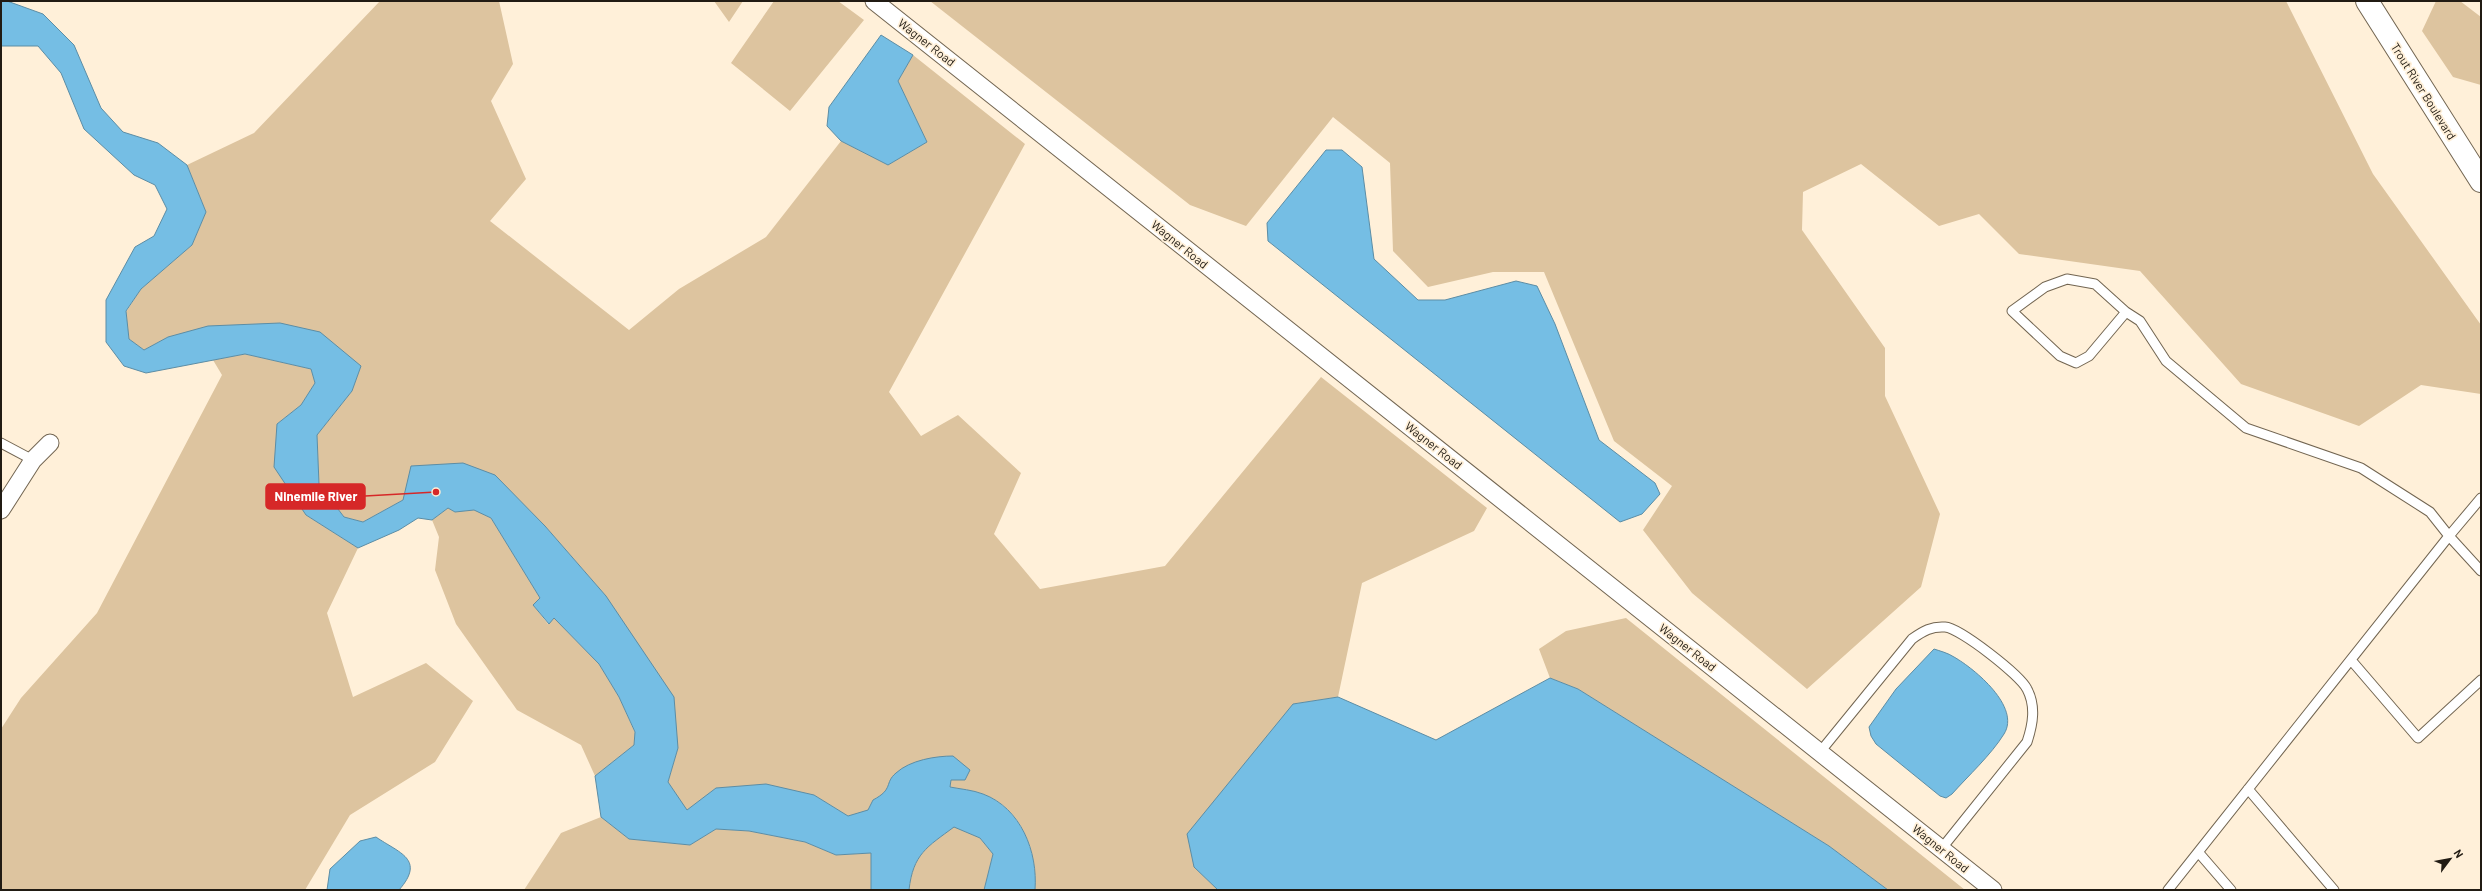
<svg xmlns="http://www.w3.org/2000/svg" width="2482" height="891" font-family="Barlow,sans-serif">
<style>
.green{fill:#ddc49f}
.water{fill:#75bee4;stroke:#5c8da5}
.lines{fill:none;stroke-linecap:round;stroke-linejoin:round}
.lane-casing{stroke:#726551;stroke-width:11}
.street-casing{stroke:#726551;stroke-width:19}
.secondary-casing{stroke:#726551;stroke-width:24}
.lane{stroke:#fff;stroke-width:9}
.street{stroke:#fff;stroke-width:17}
.secondary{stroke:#fff;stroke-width:22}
.labels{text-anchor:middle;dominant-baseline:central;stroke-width:3.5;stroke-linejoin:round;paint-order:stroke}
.street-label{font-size:12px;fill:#211b13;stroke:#fff0d9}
.leader{fill:none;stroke:#d62828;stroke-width:1.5}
.callout-dot{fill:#d62828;stroke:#fff0d9;stroke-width:1.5}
.callout{fill:#d62828;stroke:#d62828;stroke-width:1.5}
.callout-label{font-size:13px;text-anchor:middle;font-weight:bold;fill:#fff}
</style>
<rect width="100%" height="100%" fill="#fff0d9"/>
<path class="green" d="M380,1H499L513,64L491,101L526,179L490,221L629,330L679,289L766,237L841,141L888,165L927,142L898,81L913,55L1025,144L889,392L921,436L958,415L1021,473L994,534L1040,589L1165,566L1321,377L1487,508L1474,531L1362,583L1338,697L1293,704L1194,867L1218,890H1035C1038,852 1021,807 983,794C973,790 960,789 950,787L951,780L896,773L885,794L873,800L868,811L848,816L814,795L716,788L687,811L668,782L678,748L606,596L545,526L495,476L403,500L363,522L344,517L319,484L317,435L352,391L361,366L168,337L144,350L129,339L126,312L141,289L192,245L206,212L187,165L254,133Z
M714,1H743L729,22Z
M774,1H838L864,20L790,111L731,63Z
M930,1H2286L2373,174L2481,325V394L2421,385L2359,426L2241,384L2140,271L2019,254L1979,214L1939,226L1861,164L1803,192L1802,230L1885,348V396L1940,514L1921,587L1807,689L1692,593L1643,530L1672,486L1614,441L1544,272H1493L1428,287L1393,251L1390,163L1333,117L1246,226L1190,205Z
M2436,1H2460L2481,17V85L2453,77L2422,31Z
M245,354L311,369L315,383L301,405L277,424L306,515L358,548L327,613L353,697L426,663L473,701L435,762L350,815L305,890H1V729L21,698L97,613L222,375L213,360Z
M448,508L455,512L474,509L491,518L540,598L533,605L548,624L554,618L599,664L619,697L635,733L634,745L595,776L581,745L517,710L456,624L435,570L439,537L432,520Z
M1626,618L1965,890H1888L1829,846L1578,689L1550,678L1539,649L1566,631Z
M601,817L629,839L690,845L716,829L749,831L805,842L836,855L871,853V890H524L561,833Z
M954,826L980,838L993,854L984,890H909C913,853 927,848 954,826Z"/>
<path class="water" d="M1,1H7L43,14L74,45L101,108L123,132L158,143L187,165L206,212L192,245L141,289L126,311L129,339L144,350L168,337L208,326L280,323L320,332L361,366L352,391L317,435L319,484L344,517L363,522L403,500L411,466L463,463L495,475L545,526L606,596L674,697L678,748L668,782L687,810L716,788L766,784L814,795L848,816L868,810L873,800C894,789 884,783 896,773C910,760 936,756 953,756L970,770L965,780H951L950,787C960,789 973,790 983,794C1021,808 1038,852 1035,890H984L993,854L980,838L954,827C927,847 913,854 909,890H871V853L836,855L805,842L749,831L716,829L690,845L629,839L601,817L595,776L634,745L635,732L619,697L599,664L554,618L549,624L533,605L540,598L491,518L474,510L455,512L448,508L432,520L418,518L399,530L358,548L306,515L274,467L277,424L301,405L315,383L311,369L245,354L146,373L124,366L106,342V300L135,247L154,236L167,209L155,185L134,175L84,129L61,73L38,46H1Z
M881,35L913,55L898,81L927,142L888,165L841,141L827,126L829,107Z
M1326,150H1342L1362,167L1374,259L1418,300H1445L1516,281L1537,286L1555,324L1599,440L1655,483L1660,494L1642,514L1620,522L1268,241L1267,223Z
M1934,649C1940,651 1948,653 1954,657C1975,669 2021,707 2004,734C1991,755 1968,776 1952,794L1946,798L1940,796L1876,744L1871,736L1869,727L1896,689Z
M1550,678L1578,689L1829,846L1888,890H1218L1194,867L1187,834L1293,704L1338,697L1436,740Z
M376,837C399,853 426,859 399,890H327L330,869L360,841Z"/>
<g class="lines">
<defs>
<path id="lane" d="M2126,312L2089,356L2076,363L2060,356L2012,311L2045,287L2067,279L2095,284L2126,312L2140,321L2166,361L2246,428L2361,468L2430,512L2449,536L2168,890
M1,443L33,460
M2481,498L2449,536L2481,571
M2351,660L2418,738L2481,680
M1820,752L1912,639C1923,631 1932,626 1945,627C1960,628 2020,675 2027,689C2036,706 2033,724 2027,742L1942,848
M2248,789L2334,890
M2199,853L2231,890"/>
<path id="street" d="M874,1L1993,890
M1,510L33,460L50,443"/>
<path id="secondary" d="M2367,1L2481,181"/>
</defs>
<use href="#lane" class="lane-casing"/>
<use href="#street" class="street-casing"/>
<use href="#secondary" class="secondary-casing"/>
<use href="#lane" class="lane"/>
<use href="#street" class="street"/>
<use href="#secondary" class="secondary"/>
</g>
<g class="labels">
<g class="street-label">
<text transform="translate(927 42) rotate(38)">Wagner Road</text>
<text transform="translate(2424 91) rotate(58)">Trout River Boulevard</text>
<text transform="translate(1180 244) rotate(39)">Wagner Road</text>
<text transform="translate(1434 445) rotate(38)">Wagner Road</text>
<text transform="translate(1688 647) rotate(38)">Wagner Road</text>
<text transform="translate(1941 848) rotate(39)">Wagner Road</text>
</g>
</g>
<path class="leader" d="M436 492L365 496"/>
<circle class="callout-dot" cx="436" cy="492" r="4"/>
<rect class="callout" x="266" y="484" width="99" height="25" rx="4"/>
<g class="callout-label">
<text x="316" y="501">Ninemile River</text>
</g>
<rect width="2482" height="891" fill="none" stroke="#211b13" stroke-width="4"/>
<g transform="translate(2450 859) rotate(58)" stroke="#fff0d9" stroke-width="3" paint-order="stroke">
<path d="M0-3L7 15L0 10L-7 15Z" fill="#211b13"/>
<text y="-6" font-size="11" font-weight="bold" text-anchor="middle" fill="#211b13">N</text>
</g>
</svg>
